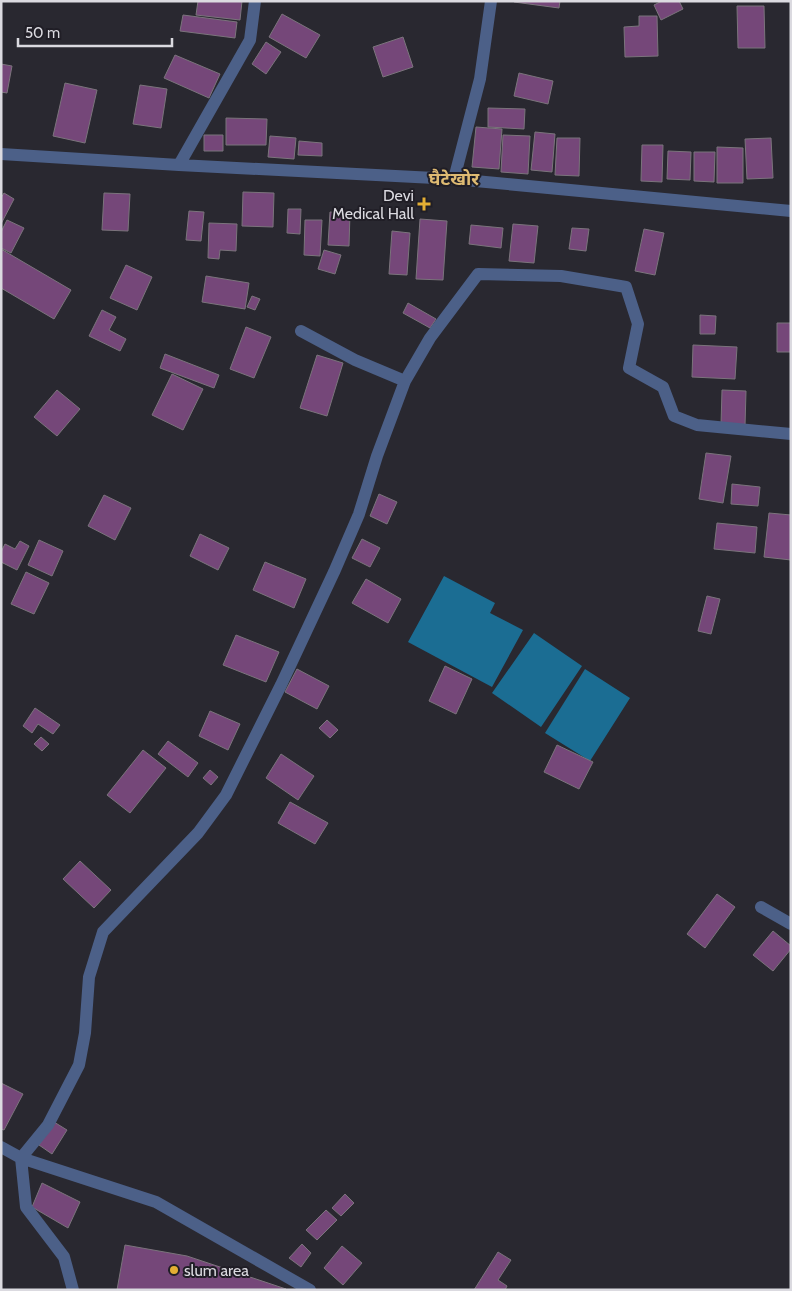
<svg xmlns="http://www.w3.org/2000/svg" width="792" height="1291" font-family="Cabin,'Noto Sans Devanagari',sans-serif">
<style>
.water{fill:#1b6d93}
.building{fill:#754779;stroke:#7b747c}
.lines{fill:none;stroke-linecap:round;stroke-linejoin:round}
.minor{stroke:#4c6088;stroke-width:12}
.poi-dot{fill:#e3ae34;stroke:#201e26;stroke-width:2}
.labels{text-anchor:middle;dominant-baseline:central;stroke-width:4;stroke-linejoin:round;paint-order:stroke}
.poi-label{font-size:16px;fill:#dbdae0;stroke:#201e26;text-anchor:end}
.neighbourhood-label{font-size:18px;font-weight:bold;fill:#deba72;stroke:#201e26}
</style>
<rect width="100%" height="100%" fill="#292830"/>
<path class="water" d="M444,576L495,603L490,613L523,630L492,687L408,642Z
M534,633L582,666L541,727L492,693Z
M585,669L630,698L590,761L545,733Z"/>
<path class="building" d="M198,1H242L240,20L196,15Z
M514,1H560L559,8L514,2Z
M662,1H679L683,9L661,20L654,5Z
M737,6H764L765,48H738Z
M282,14L320,35L306,58L269,37Z
M183,15L237,22L235,38L180,31Z
M639,16H657L658,56L625,57L624,27L639,26Z
M403,37L413,67L383,77L373,47Z
M266,42L281,52L266,74L252,64Z
M175,55L220,74L209,98L164,78Z
M1,64L12,66L7,93L1,92Z
M519,73L553,81L548,104L514,96Z
M65,83L97,90L85,143L53,136Z
M140,85L167,89L161,128L133,124Z
M488,108L525,109L524,129L488,127Z
M226,118L267,119L266,145H226Z
M476,127L502,129L499,169L472,167Z
M535,132L555,134L552,172L531,170Z
M204,135H223V151H204Z
M503,135L530,136L528,174L501,172Z
M270,136L296,138L294,159L268,157Z
M557,138H580L579,176L555,175Z
M771,138L773,178L747,179L745,139Z
M299,141L322,143V156L298,155Z
M642,145H663L662,182L641,181Z
M717,147L743,148V183H717Z
M668,151L691,152L690,180L667,179Z
M694,152H715L714,182L694,181Z
M243,192L274,193L273,227L242,226Z
M4,193L14,199L1,224V198Z
M104,193L130,194L128,231L102,230Z
M288,209H301L300,234L287,233Z
M189,211L204,212L201,241L186,240Z
M330,212L350,213L349,246L328,245Z
M420,219L447,221L443,280L416,279Z
M7,220L24,228L11,253L1,248V232Z
M305,220H322L320,256L304,255Z
M209,223L237,224L236,251L220,250L219,259L208,258Z
M513,224L538,226L534,263L509,261Z
M471,225L503,228L501,248L469,244Z
M572,228L589,229L586,251L569,249Z
M644,229L664,233L655,275L635,271Z
M392,231L410,233L407,275L389,274Z
M1,249L71,290L54,319L1,288Z
M324,250L341,255L335,274L318,269Z
M126,265L152,277L137,310L110,298Z
M206,276L249,283L245,309L202,302Z
M252,296L260,299L255,310L247,307Z
M408,303L436,319L430,328L403,313Z
M102,310L116,317L109,330L126,339L120,351L89,336Z
M700,315L716,316L715,334H700Z
M777,323H791V352H777Z
M246,327L271,337L254,378L230,369Z
M693,345L737,347L735,379L692,377Z
M165,354L219,375L214,388L160,368Z
M317,355L343,363L327,416L300,408Z
M172,374L203,389L183,430L152,415Z
M57,390L80,409L57,436L34,417Z
M722,390L746,391L745,426L721,425Z
M706,453L731,456L723,503L699,499Z
M732,484L760,487L758,506L731,504Z
M379,494L397,502L387,524L370,516Z
M104,495L131,508L115,540L88,526Z
M769,513L791,515V560L764,557Z
M717,523L757,527L755,553L714,549Z
M200,534L229,548L218,570L190,556Z
M362,539L380,548L370,567L352,558Z
M39,540L63,551L52,576L28,565Z
M20,541L29,546L17,570L1,562V552L5,544L15,549Z
M265,562L306,579L294,608L253,590Z
M26,572L49,583L34,614L11,604Z
M366,579L401,599L388,623L352,603Z
M707,596L720,599L711,634L698,631Z
M236,635L279,652L266,682L223,665Z
M445,666L472,679L456,714L429,701Z
M297,669L329,686L317,709L285,692Z
M35,708L60,725L53,734L38,724L32,733L23,726Z
M210,711L240,724L228,750L199,736Z
M327,720L338,730L330,738L319,728Z
M41,737L49,744L42,751L34,744Z
M168,741L198,763L188,777L158,754Z
M557,745L593,762L579,789L544,772Z
M143,750L166,768L130,813L107,795Z
M281,754L314,776L298,800L266,778Z
M210,770L218,777L211,785L203,778Z
M290,802L328,823L315,844L278,823Z
M80,861L111,890L94,908L63,879Z
M717,894L735,907L705,948L687,934Z
M773,931L791,946V949L773,971L753,955Z
M1,1083L23,1094L4,1130L1,1129Z
M54,1122L67,1130L52,1154L39,1145Z
M42,1183L80,1202L68,1228L32,1207Z
M345,1194L354,1203L341,1216L332,1208Z
M326,1210L337,1220L317,1240L306,1230Z
M302,1244L311,1253L301,1267L289,1258Z
M125,1245L187,1256L286,1289L117,1290Z
M342,1246L362,1263L343,1285L324,1268Z
M498,1252L511,1260L498,1280L507,1286L505,1290H474Z"/>
<g class="lines">
<path class="minor" d="M1,154L179,165L454,179L791,211
M179,165L250,40L255,1
M454,179L480,79L491,1
M301,331L355,360L405,381
M761,907L791,924
M1,1147L21,1158L156,1202L310,1290
M73,1290L64,1257L26,1207L21,1158L48,1125L79,1065L85,1033L89,977L103,932L198,833L226,795L281,685L334,572L359,514L377,456L405,381L430,338L478,274L561,276L626,287L638,324L629,368L663,387L674,416L697,425L791,434"/>
</g>
<g class="poi-dot">
<path d="M421.5 196.5h5v5h5v5h-5v5h-5v-5h-5v-5h5z"/>
<circle cx="174" cy="1270" r="5"/>
</g>
<g class="labels">
<g class="poi-label">
<text x="414" y="195">Devi<tspan x="414" dy="18">Medical Hall</tspan></text>
<text x="184" y="1270" text-anchor="start">slum area</text>
</g>
<g class="neighbourhood-label">
<text x="454" y="179">घैटेखोर</text>
</g>
</g>
<rect width="792" height="1291" fill="none" stroke="#dbdae0" stroke-width="5"/>
<path d="M18 38v8h154v-8" fill="none" stroke="#dbdae0" stroke-width="2.5"/>
<text x="25" y="38" font-size="15" fill="#dbdae0" stroke="#201e26" stroke-width="4" paint-order="stroke">50 m</text>
</svg>
